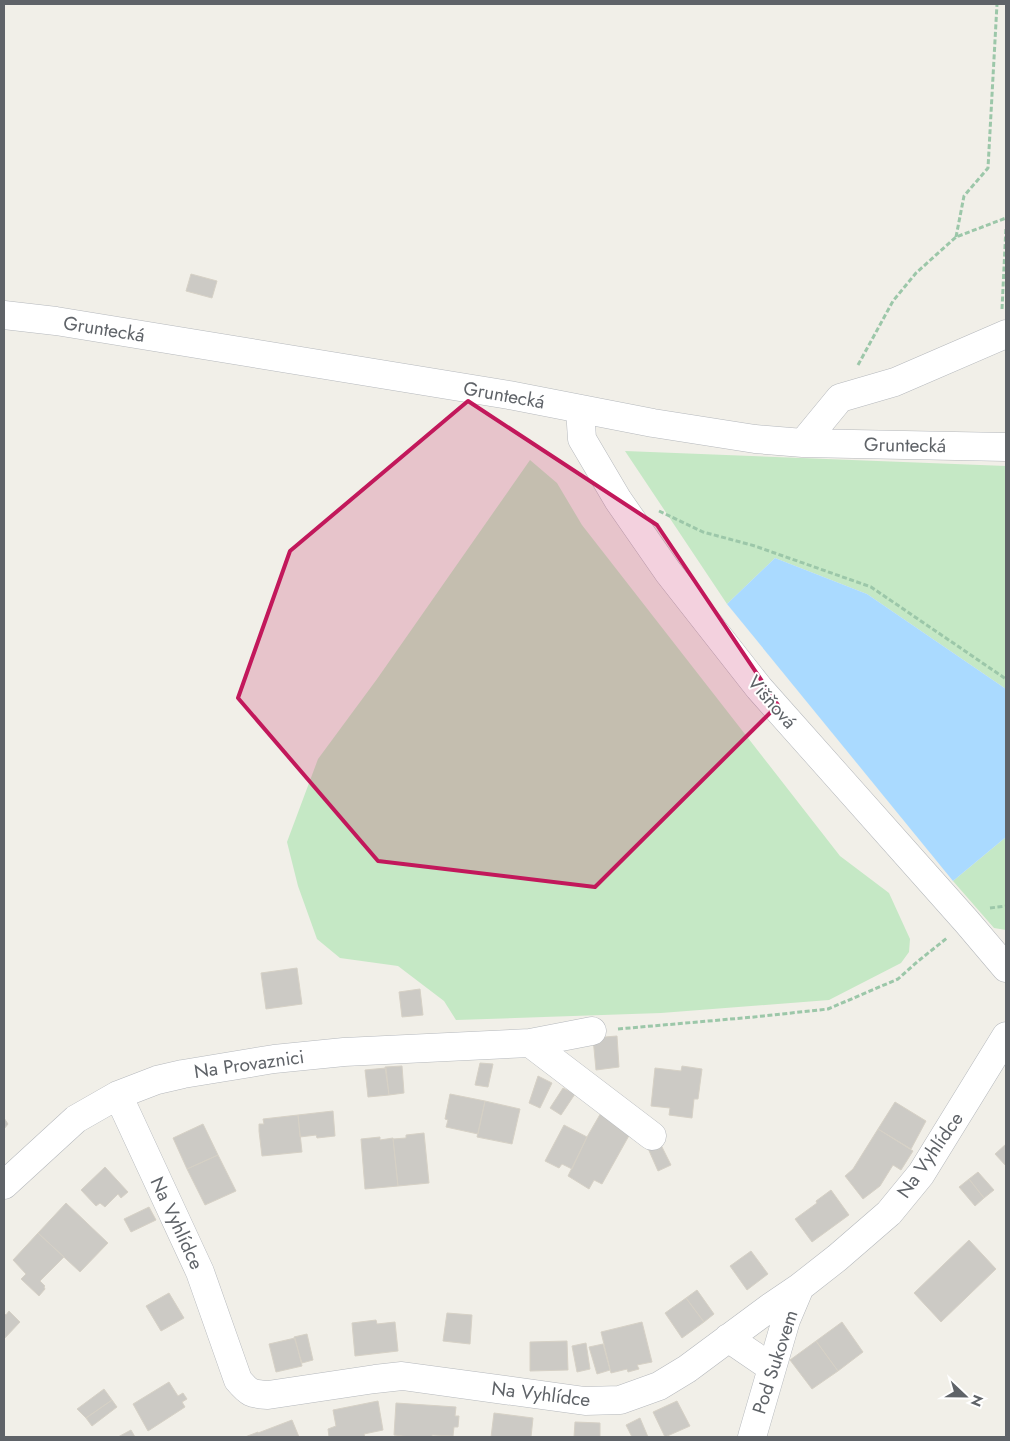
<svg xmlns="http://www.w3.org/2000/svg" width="1010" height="1441" font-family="Jost,sans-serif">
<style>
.green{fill:#c5e8c5}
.water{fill:#aadaff}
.building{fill:#cccac5;stroke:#d6d1c6}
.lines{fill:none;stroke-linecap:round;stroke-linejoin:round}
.minor-casing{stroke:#b5b8bc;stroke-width:29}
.path{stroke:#9cc7a9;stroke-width:3;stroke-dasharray:5 2.5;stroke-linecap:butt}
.minor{stroke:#fff;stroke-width:28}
.marked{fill:#c2185b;fill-opacity:0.2;stroke:#c2185b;stroke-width:4;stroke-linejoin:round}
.labels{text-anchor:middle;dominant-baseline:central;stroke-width:4;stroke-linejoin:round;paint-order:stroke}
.street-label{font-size:19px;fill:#5f6368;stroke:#fff}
</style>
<rect width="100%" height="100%" fill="#f1efe8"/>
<path class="green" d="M625,451L1006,466V689L867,594L775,558L727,604Z
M530,460L557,483L582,525L840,856L889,893L910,939L909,952L901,963L829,1000L661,1013L456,1020L444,1001L398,966L340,958L317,939L298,886L287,842L318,759L377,679Z
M1006,837V930L994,928L953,881Z"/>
<path class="water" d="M775,558L867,594L1006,689V837L953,881L727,604Z"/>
<path class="building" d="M191,274L217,281L212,298L186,291Z
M297,968L302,1004L266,1009L261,973Z
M420,989L423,1015L402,1017L399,992Z
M617,1036L619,1067L596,1070L593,1038Z
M480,1063L493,1064L488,1087L475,1085Z
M402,1066L404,1093L389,1095L385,1067Z
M682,1066L702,1069L698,1099H694L692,1118L669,1115L670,1108L651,1106L655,1068L681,1071Z
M386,1068L389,1095L368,1097L365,1070Z
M538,1076L552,1083L540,1108L529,1103Z
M563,1088L575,1094L561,1115L550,1108Z
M450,1094L485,1101L478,1134L446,1127L448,1120L445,1119Z
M485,1101L520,1109L512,1144L477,1137Z
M895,1102L926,1121L911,1149L878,1129Z
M333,1111L335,1136L317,1138L316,1135L300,1137L298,1115Z
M602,1111L631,1132L602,1184L594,1180L589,1189L568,1176L587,1137Z
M298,1115L302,1152L262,1156L259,1131V1124H264L263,1119Z
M4,1118L8,1124L4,1129Z
M203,1124L218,1155L187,1169L173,1138Z
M564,1125L587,1137L572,1169L562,1164L559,1168L545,1161Z
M878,1129L913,1151L901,1170L893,1165L880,1186L863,1199L845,1176L853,1169Z
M424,1133L429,1183L398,1186L393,1139L406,1138V1135Z
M380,1137V1140L393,1138L398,1186L365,1189L361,1139Z
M659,1141L671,1165L658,1171L647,1146Z
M1006,1144V1166L995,1154Z
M218,1155L236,1191L205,1205L187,1169Z
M105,1167L128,1192L121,1198L118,1194L105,1207L100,1203L96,1206L81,1190Z
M978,1172L994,1190L984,1198L969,1179Z
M969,1179L984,1198L975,1206L959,1187Z
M831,1190L849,1215L812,1242L795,1219L817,1203L816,1201Z
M66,1203L108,1243L80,1272L38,1233Z
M149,1207L156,1220L131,1232L124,1219Z
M38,1233L64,1257L40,1281L45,1286L44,1287L45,1289L39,1296L21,1279L26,1274L13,1260Z
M969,1240L996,1269L941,1322L914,1293Z
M751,1251L768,1274L747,1290L730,1266Z
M697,1290L714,1314L704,1322L686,1298Z
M169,1293L184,1318L161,1331L146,1306Z
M686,1298L704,1322L682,1338L665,1313Z
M9,1311L20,1322L4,1339V1313L6,1315Z
M447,1313L472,1315L470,1344L443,1341Z
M376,1320L377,1324L395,1322L398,1351L355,1356L352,1323Z
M642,1322L652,1362L637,1365L639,1369L628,1372L627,1369L611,1373L601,1332Z
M842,1322L863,1352L838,1371L816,1341Z
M307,1334L313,1360L302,1363L294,1337Z
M295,1338L302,1366L276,1372L269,1344Z
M567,1341L568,1370L530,1371V1342Z
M816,1341L838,1371L812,1389L790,1360Z
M586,1343L590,1369L577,1372L572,1346Z
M603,1344L610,1370L597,1374L589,1347Z
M169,1382L178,1396L183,1393L187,1399L182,1402L185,1407L148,1431L133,1404Z
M104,1389L112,1400L86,1418L77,1409Z
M112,1400L117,1407L92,1426L86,1418Z
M378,1401L383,1430L364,1434L365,1437H329L328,1429L336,1426L333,1410Z
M677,1401L690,1426L665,1437L653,1412Z
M396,1403L456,1407L455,1416H459L458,1427H454L453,1436L432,1435V1437H411L394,1435Z
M494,1413L533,1418L531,1437H491Z
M640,1418L648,1437H632L626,1425Z
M292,1420L299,1437H245L258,1432V1433Z
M575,1422L600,1423V1437H574Z
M131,1430L135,1437H118Z"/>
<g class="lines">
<defs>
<path id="minor" d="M4,315L56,321L509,395L653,423L755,439L803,443L1006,447
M580,409L582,439L618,500L668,572L759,688L967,922L1006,968
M803,443L840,398L895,382L1006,334
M530,1043L652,1136
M118,1095L200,1272L238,1380C249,1393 251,1394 268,1395L375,1379L402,1376L585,1401L620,1400L659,1386L687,1369L772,1306L800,1287L837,1258L889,1213L921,1174L1006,1036
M4,1185L76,1119L118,1095L157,1080L183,1074L274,1059L344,1052L530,1043L592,1031
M728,1338L772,1368
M752,1437L786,1320L800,1287"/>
</defs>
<use href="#minor" class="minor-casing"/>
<path class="path" d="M956,237L964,196L988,168L997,4
M1002,309L1006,227
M858,365L893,301L916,273L956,237L1006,218
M659,511L703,532L755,546L871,587L1006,679
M990,908L1006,906
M618,1029L754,1017L828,1009L898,979L917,962L947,938"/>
<use href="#minor" class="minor"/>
</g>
<path class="marked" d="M468,401L657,525L778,705L595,887L378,861L238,698L290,551Z"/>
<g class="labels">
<g class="street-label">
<text transform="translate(104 329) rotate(9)">Gruntecká</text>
<text transform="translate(504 395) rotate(10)">Gruntecká</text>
<text transform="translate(905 445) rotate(1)">Gruntecká</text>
<text transform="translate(772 702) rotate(49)">Višňová</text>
<text transform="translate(249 1064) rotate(-8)">Na Provaznici</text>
<text transform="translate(930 1155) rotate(-55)">Na Vyhlídce</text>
<text transform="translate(177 1223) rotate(65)">Na Vyhlídce</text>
<text transform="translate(775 1362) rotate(-72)">Pod Sukovem</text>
<text transform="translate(541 1394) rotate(7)">Na Vyhlídce</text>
</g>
</g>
<rect width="1010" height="1441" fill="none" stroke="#5f6368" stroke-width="10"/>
<g transform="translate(965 1396) rotate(112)" stroke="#ffffff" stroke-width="4" paint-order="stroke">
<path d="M0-4L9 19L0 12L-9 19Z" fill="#5f6368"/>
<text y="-8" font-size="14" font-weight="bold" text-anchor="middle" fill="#5f6368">N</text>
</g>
</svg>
